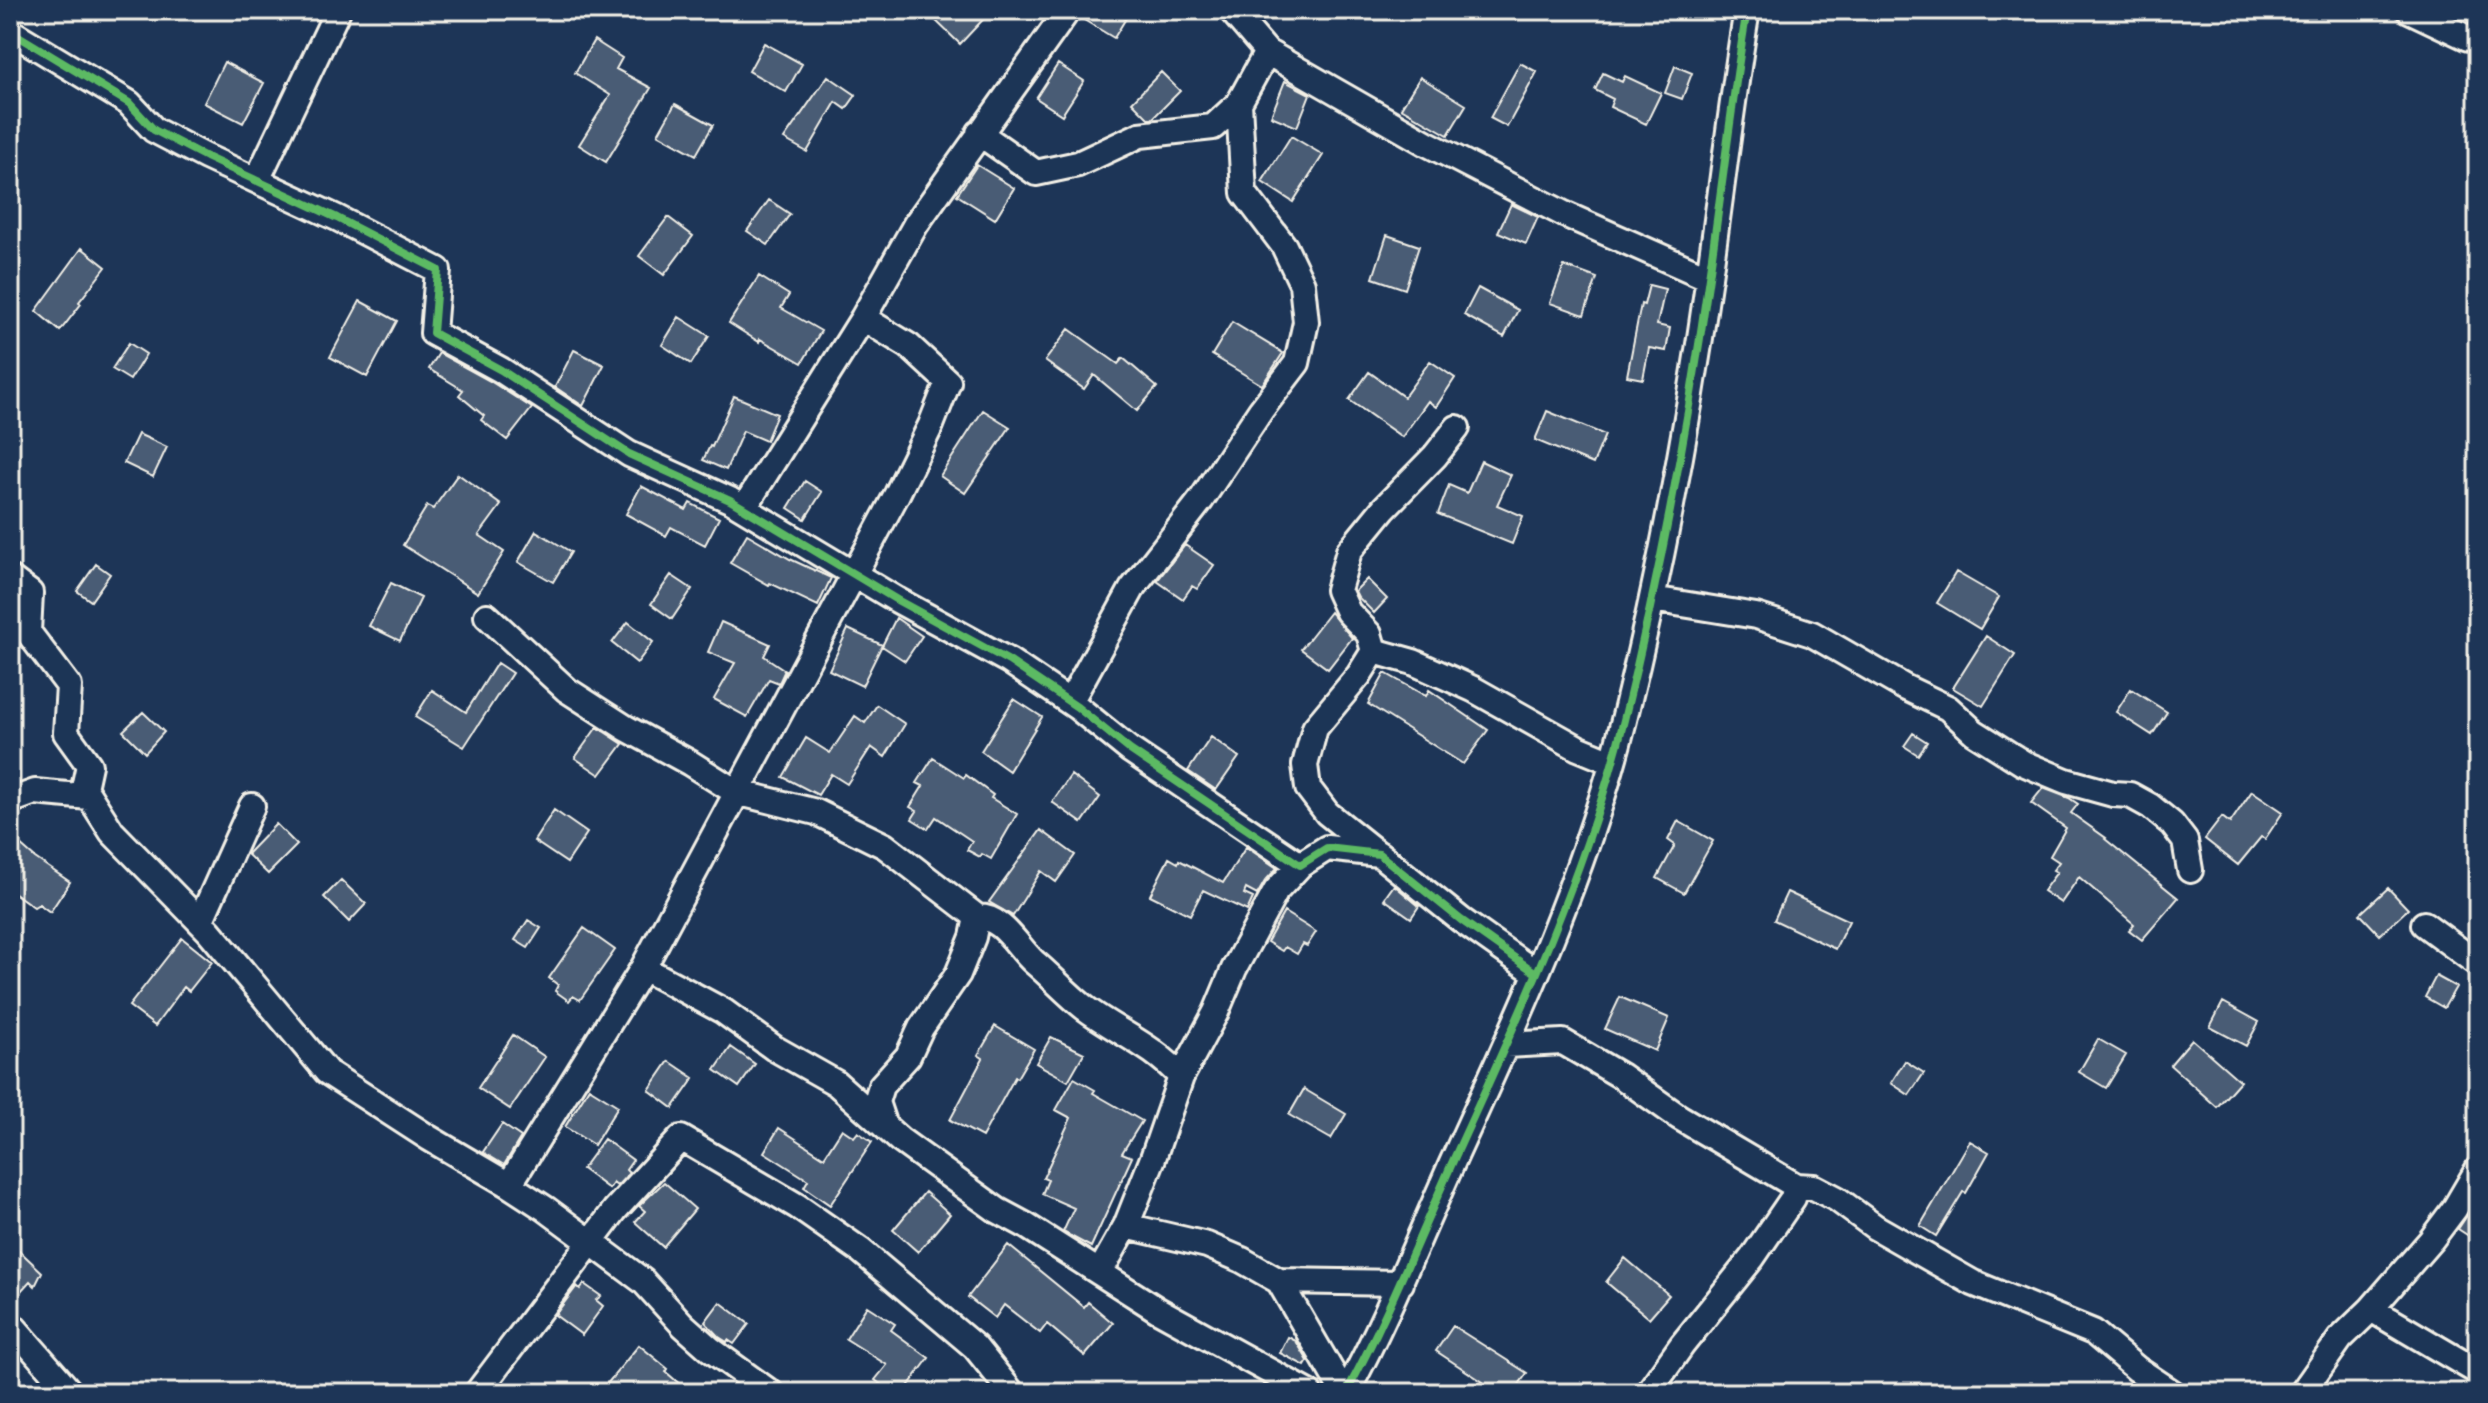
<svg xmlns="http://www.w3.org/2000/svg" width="2488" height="1403" font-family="'Patrick Hand',sans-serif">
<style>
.building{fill:#485b74;stroke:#f4f1e8;stroke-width:2}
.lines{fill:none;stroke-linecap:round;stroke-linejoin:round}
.minor-casing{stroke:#f4f1e8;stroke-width:30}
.minor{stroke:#1d3557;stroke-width:24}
.cycleway-casing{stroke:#1d3557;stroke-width:13}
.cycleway{stroke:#5cba63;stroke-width:8}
</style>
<rect width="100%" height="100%" fill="#1d3557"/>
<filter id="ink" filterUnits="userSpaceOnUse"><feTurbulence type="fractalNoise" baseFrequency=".0125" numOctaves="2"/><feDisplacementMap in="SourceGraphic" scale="16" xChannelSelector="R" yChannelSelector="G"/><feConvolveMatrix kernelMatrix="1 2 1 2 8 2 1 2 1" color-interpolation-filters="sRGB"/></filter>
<g filter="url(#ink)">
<path class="building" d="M940,10H992L960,44L933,18Z
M1090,10H1131L1114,38L1084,20Z
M594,40L622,58L616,69L651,88L606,162L579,145L610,95L575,73Z
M764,43L802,64L786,92L749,71Z
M224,62L264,83L243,123L204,103Z
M1520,63L1537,72L1507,127L1490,118Z
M1058,64L1084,81L1062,115L1036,98Z
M1675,66L1692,73L1682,99L1665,93Z
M1161,72L1180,91L1152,119H1149L1132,102Z
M1603,73L1622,82L1625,76L1661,93L1646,124L1610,107L1613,99L1595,90Z
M828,76L856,95L846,109L836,102L807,152L784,139Z
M1420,77L1466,105L1448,135L1401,108Z
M1285,81L1310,94L1297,127L1271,116Z
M675,104L713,125L696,155L658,134Z
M1291,136L1323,155L1293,202L1262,182Z
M977,165L1014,188L995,219L957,195Z
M769,200L790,214L768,245L747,231Z
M1511,204L1538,217L1526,244L1498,232Z
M668,217L693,236L664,275L639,256Z
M1387,235L1419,246L1405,289L1373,278Z
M82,248L106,267L79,302L81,304L60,331L36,311Z
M1564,266L1597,278L1584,315L1550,303Z
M759,276L789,295L781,308L821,331L802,363L760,339L759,342L729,323Z
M1649,285L1665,289L1657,325L1670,328L1666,351L1649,348L1643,379L1627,376L1641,304L1644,305Z
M1478,288L1518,310L1504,337L1464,315Z
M360,301L397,321L367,377L330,357Z
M679,317L709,336L691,364L662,345Z
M1232,322L1283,353L1262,385L1212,355Z
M1069,329L1118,364L1123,358L1157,387L1137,411L1094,375L1084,389L1045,361Z
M129,343L146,354L130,380L112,369Z
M574,350L604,365L583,406L555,387Z
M439,353L490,381L532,408L507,440L481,420L484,416L459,395L463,390L429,369Z
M1430,361L1455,378L1436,407L1428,401L1402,437L1349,400L1369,372L1404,397Z
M734,396L777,414L766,441L743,431L726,470L703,460L710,446L712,447Z
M983,410L1010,427L965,493L940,476Z
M1547,411L1605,435L1593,464L1535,440Z
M138,434L167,447L153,477L124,463Z
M1481,461L1511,475L1497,505L1523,516L1512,544L1438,514L1449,485L1467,493Z
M458,474L501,505L479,535L504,552L478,593L403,545L427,506L433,509Z
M805,481L822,492L805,519L788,508Z
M641,486L686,510L690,503L719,518L705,545L671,527L666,536L626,514Z
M536,531L571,552L553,582L518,562Z
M747,534L790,559L831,578L818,606L770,583L769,585L730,563Z
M1185,545L1214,565L1197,589L1192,586L1183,599L1157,581Z
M96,564L110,574L91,601L77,591Z
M1956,572L1999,597L1980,629L1937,603Z
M671,575L692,589L672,619L651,604Z
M1367,579L1387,599L1374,613L1358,597L1355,591Z
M391,583L421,598L400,641L369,626Z
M1330,612L1352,638L1328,669L1301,649Z
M896,618L922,636L905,661L882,646Z
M628,622L653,642L637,663L612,643Z
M721,622L770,644L764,656L785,670L779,683L769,679L747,717L714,699L735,663L708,652Z
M848,629L882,645L862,686L829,670Z
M1986,636L2015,655L1983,706L1953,688Z
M497,663L512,673L464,747L415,717L432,690L466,712Z
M1385,673L1426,696L1429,690L1488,730L1463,764L1368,704Z
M2131,689L2167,712L2152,735L2116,712Z
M1014,699L1042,717L1009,771L981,751Z
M877,705L905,724L885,757L871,747L847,784L831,774L818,795L783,777L806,738L830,753L855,716L865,723Z
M143,712L164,732L145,753L123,731Z
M597,727L623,744L600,775L575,758Z
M1913,733L1927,742L1918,755L1904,746Z
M1211,737L1239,757L1216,790L1188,771Z
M933,758L964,778L966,775L993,795L991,798L1017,814L991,859L982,854L980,857L967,850L972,841L936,817L928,829L912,819L917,811L910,807L923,786L917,783Z
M1071,775L1100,797L1082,823L1052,802Z
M2043,788L2069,798L2078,804L2071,813L2106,838L2105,839L2178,898L2142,940L2129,930L2134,924L2079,877L2061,903L2043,891L2057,872L2053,870L2059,862L2050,856L2066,828L2031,803Z
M2252,791L2283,812L2265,839L2261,837L2238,865L2205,839L2222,817L2230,823Z
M554,810L587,833L567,863L534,841Z
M1678,821L1713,841L1684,893L1657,878L1675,845L1668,840Z
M276,824L297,845L268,874L247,854Z
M1041,830L1075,855L1056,882L1041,871L1013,916L989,902Z
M10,836L35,858L70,882L50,912L39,904L34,907L10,890Z
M1246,847L1277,868L1265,881L1257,895L1246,889L1244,894L1253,898L1247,911L1203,890L1190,915L1150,895L1169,858L1178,863L1179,860L1223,883Z
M341,880L366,904L349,922L324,897Z
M1394,885L1419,906L1411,918L1384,899Z
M2388,888L2408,909L2380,935L2360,914Z
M1787,892L1849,921L1835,949L1774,920Z
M1284,912L1316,932L1307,946L1303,944L1297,954L1285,947L1282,951L1267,942Z
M528,920L541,928L528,948L515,940Z
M584,928L615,950L580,1000L573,996L569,1001L555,991L558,985L549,978Z
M182,938L212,962L189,991L184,987L155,1026L129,1006Z
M2436,976L2456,987L2444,1008L2425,997Z
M1620,997L1669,1018L1655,1051L1605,1029Z
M2223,1002L2259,1022L2246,1046L2210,1027Z
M995,1026L1034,1049L1017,1078L1015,1077L982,1137L950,1120L983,1058L978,1055Z
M513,1035L545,1057L510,1109L478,1088Z
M1051,1037L1084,1053L1068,1081L1036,1063Z
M2098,1039L2126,1055L2106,1088L2079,1072Z
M2192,1039L2240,1081L2217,1107L2170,1065Z
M731,1047L755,1064L739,1087L715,1070Z
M669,1061L694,1078L673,1108L649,1090Z
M1905,1061L1924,1073L1909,1095L1891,1083Z
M1074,1078L1095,1090L1093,1093L1142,1121L1122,1153L1132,1157L1091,1247L1063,1232L1074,1208L1042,1194L1048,1180L1043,1178L1071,1118L1056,1110Z
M589,1088L618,1106L594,1145L565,1127Z
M1304,1089L1346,1114L1331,1139L1289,1115Z
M502,1124L521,1137L504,1165L483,1152Z
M779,1128L824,1157L842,1129L854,1137L858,1132L872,1142L830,1205L804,1187L808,1180L764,1152Z
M604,1139L633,1160L626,1170L629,1173L617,1186L613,1183L609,1189L582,1169Z
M1970,1141L1989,1152L1966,1193L1963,1192L1936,1236L1920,1226Z
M664,1182L695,1209L663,1247L635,1222L645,1211L639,1206Z
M925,1192L950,1214L918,1252L893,1230Z
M2478,1199V1242L2458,1229Z
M10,1242L42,1272L35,1286L30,1281L10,1303Z
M1008,1245L1084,1307L1088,1302L1113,1323L1085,1356L1047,1324L1040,1333L1004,1305L995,1318L968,1297Z
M1625,1258L1669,1295L1649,1318L1606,1282Z
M584,1284L601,1296L596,1300L603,1306L582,1335L555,1315L577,1286L580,1289Z
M720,1302L749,1324L734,1344L728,1340L727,1342L719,1337L705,1322Z
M867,1306L895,1324L891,1330L929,1358L903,1393H892L875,1380L887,1365L846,1339Z
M1453,1326L1527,1373L1513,1393H1476L1483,1382L1436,1351Z
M1288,1337L1296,1341L1308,1361L1305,1366L1280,1353Z
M639,1345L668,1369L666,1372L690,1393H616L606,1385Z"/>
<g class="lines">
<defs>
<path id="minor" d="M2409,10L2468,38H2478
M10,31L129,103L154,130L206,157L337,218L438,270L433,333L501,370L629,454L730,500L897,600L1009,661L1077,707L1130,750L1300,865L1327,848L1379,854L1461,920L1536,973
M1267,52L1426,143L1564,214L1709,278
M979,133L1036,173L1078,164L1140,135L1213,127L1239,103L1267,52L1231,10
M257,180L338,10
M744,508L863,318L916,224L1068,10
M10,578L30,593L28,632L69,686L66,733L89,765L84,788L112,832L209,931L327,1072L429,1138L509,1185
M1652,599L1756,616L1812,634L1904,687L1948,708L1974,732L2023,763L2066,781L2113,794L2130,795L2150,806L2172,824L2185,841L2190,870
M487,616L567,690L626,728L690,763L736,792L816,812L885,846L977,917
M1374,651L1413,662L1473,689L1578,748L1612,762
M1070,702L1132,589L1201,500L1261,410L1297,363L1306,322L1302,284L1284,246L1244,193L1239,103
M10,801L35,792L89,797
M1377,853L1327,813L1308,788L1305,765L1315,728L1359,675L1374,651L1369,634L1348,612L1338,590L1349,551L1384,508L1435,456L1457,428
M200,922L252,806
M2424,924L2478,964
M643,968L723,1011L774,1048L836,1083L900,1140L997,1210L1025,1225L1158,1310L1309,1393
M1506,1045L1563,1042L1621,1076L1679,1117L1796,1186L1814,1187L1837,1199L1875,1227L1973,1283L2093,1332L2137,1369L2173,1393
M1181,1077L1216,1012L1234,969L1276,891L1300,865
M884,1126L876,1102L881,1086L908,1056L921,1028L958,974L973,937L977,917C1003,916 1017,947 1034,962C1051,976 1067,994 1085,1008C1117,1032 1154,1046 1181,1077L1153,1158L1126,1226
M1100,1272L1126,1226L1207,1245L1242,1260L1279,1281L1401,1283
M1279,1281L1344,1393
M2371,1309L2478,1372
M10,1323L71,1393
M477,1393L615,1210L681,1138L797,1206L860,1250L975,1347L1012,1393
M771,1393L710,1349L683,1325L643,1281L546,1209L509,1185L643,968L897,494L931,425L948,382L909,346L863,318
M1346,1393C1387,1318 1418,1239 1453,1161C1518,1019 1586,873 1624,720C1660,574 1688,426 1709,277C1722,188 1732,99 1747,10
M1648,1393L1682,1345L1752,1258L1793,1198L1796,1186
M2302,1393L2340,1339L2371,1309L2431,1240L2455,1208L2478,1169"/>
</defs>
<use href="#minor" class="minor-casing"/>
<use href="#minor" class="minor"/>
<defs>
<path id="cycleway" d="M10,31L129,103L154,130L206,157L337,218L438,270L433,333L501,370L629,454L730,500L897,600L1009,661L1077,707L1130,750L1300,865L1327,848L1379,854L1461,920L1536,973
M1346,1393C1387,1318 1418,1239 1453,1161C1518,1019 1586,873 1624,720C1660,574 1688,426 1709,277C1722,188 1732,99 1747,10"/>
</defs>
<use href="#cycleway" class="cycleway-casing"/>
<use href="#cycleway" class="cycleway"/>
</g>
</g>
<rect width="2488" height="1403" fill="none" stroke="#1d3557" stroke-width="40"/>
<rect x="20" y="20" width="2448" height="1363" fill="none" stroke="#f4f1e8" stroke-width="3" filter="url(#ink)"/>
</svg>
